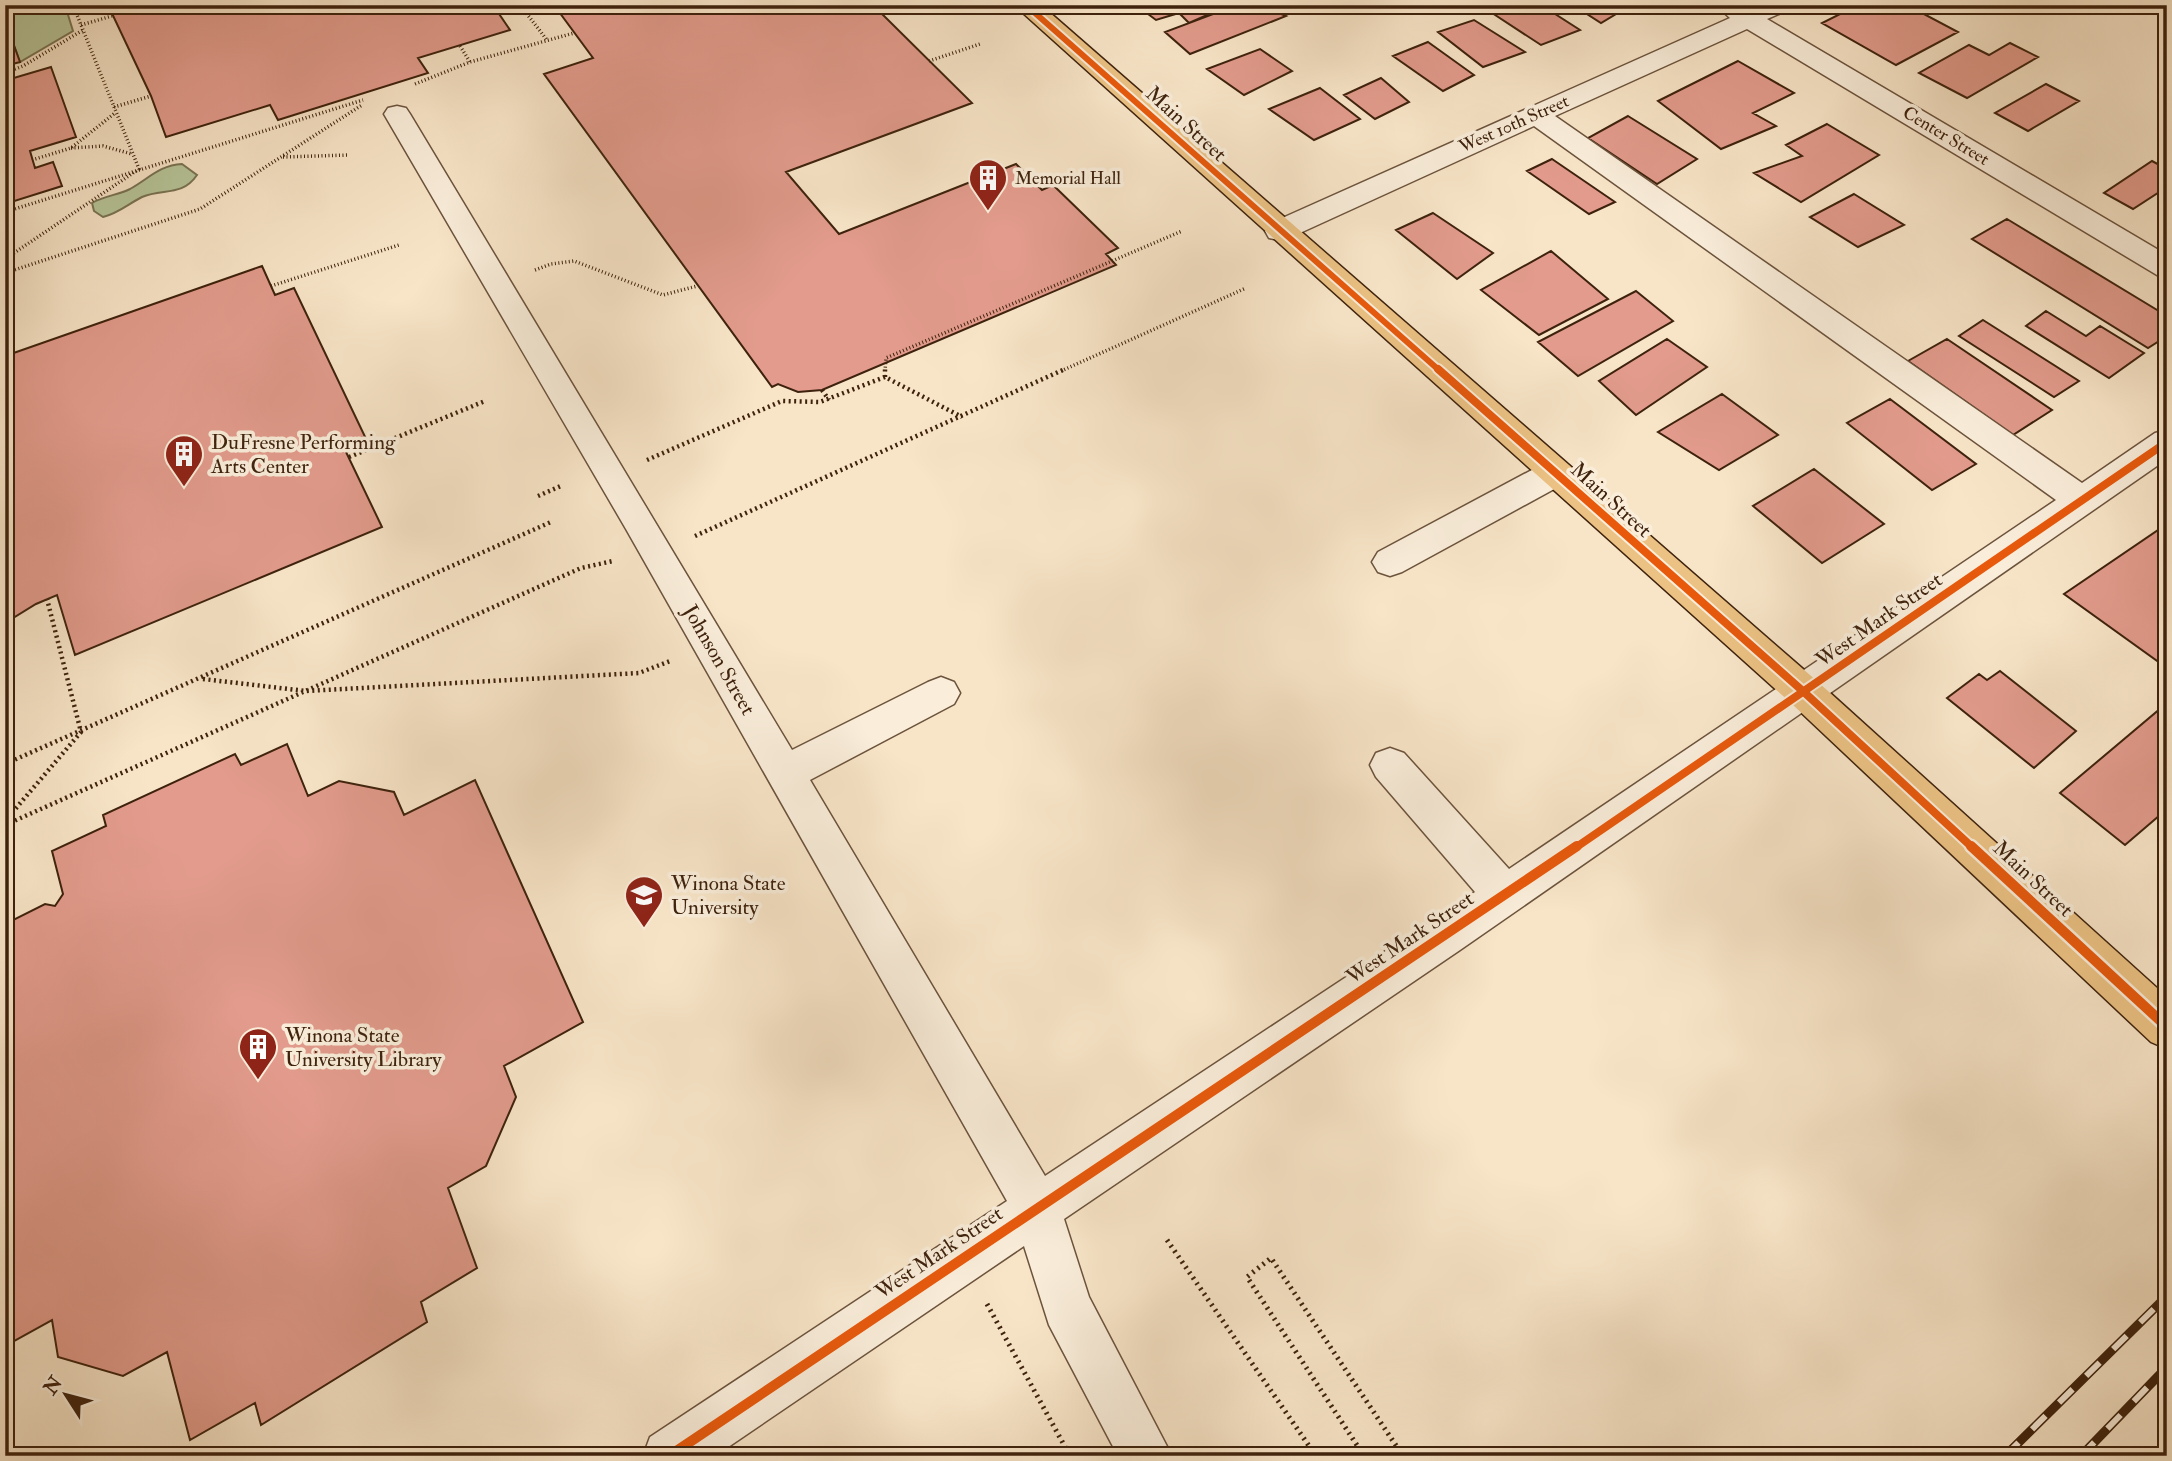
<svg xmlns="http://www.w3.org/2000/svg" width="2172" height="1461" font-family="'IM FELL Double Pica',serif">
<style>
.green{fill:#b7c69a;stroke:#7a7454;stroke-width:2}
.building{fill:#e29b8c;stroke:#3e220d;stroke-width:2}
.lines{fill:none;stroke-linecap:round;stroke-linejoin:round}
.minor-casing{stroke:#6c533c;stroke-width:3}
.major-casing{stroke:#3e220d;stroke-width:3}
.path-far2{stroke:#3e220d;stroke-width:3.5;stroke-dasharray:1 2.5;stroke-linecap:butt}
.path-far1{stroke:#3e220d;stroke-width:4.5;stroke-dasharray:2 3.5;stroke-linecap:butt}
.path{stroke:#3e220d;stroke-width:5;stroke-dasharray:2 4.5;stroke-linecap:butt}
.minor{fill:#faeedb;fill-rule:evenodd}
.major{fill:#ecc284;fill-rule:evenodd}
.rail-casing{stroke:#3e220d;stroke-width:9}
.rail{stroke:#faeedb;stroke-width:6;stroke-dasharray:19;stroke-linecap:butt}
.cycleway-far2-casing{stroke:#faeedb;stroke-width:10}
.cycleway-far1-casing{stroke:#faeedb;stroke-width:12}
.cycleway-casing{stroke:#faeedb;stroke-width:15}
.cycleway-far2{stroke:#e8590c;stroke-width:6}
.cycleway-far1{stroke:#e8590c;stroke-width:8}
.cycleway{stroke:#e8590c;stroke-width:10}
.labels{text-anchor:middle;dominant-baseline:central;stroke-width:7;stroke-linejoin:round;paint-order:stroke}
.far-street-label{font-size:18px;fill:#3e220d;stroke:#faeedb}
.far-poi-label{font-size:18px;fill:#3e220d;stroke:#faeedb;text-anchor:start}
.street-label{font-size:21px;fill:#3e220d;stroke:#faeedb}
.poi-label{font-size:21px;fill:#3e220d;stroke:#faeedb;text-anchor:start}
</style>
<rect width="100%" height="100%" fill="#f8e5c8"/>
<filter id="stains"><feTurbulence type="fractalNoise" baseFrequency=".00286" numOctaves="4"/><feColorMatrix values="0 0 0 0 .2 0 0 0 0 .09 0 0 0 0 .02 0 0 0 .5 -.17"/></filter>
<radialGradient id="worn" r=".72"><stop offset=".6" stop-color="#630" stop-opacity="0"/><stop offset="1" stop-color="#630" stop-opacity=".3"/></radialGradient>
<path class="green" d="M5,5H65L73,31L20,62L12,40L5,42Z
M182,164L197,175C182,197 163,188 142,197C128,204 119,213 103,217L94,211L92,203C104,196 118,195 130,189C148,179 160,165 182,164Z"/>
<path class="building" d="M108,5H493L510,30L418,58L428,73L278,120L270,105L166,137L151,96Z
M554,5H873L972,103L786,172L839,234L1016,164L1042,190L1053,185L1118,248L1106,254L1116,265L822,390L798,392L778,384L772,387L544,74L593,58Z
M1136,5H1230L1189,23L1179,13L1156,20Z
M1237,5H1260L1286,16L1190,54L1165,32Z
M1495,5H1541L1580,30L1541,45L1486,9Z
M1573,5H1631L1601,23Z
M1858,5H1907L1958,32L1896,65L1822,23Z
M1474,20L1525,52L1483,67L1438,32Z
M12,40L20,62L5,66V42Z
M1428,42L1474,75L1443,91L1393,56Z
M2010,43L2038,57L1967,98L1919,73L1969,45L1989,55Z
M1260,49L1292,71L1244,95L1207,69Z
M1738,61L1794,93L1753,113L1776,126L1721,149L1658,101Z
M51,67L76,137L30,151L35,168L53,162L62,186L5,204V73L7,80Z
M1381,78L1409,102L1375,119L1344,95Z
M2046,84L2079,101L2028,131L1995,113Z
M1320,88L1360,119L1314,140L1269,109Z
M1628,116L1697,159L1657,184L1588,138Z
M1827,124L1879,155L1801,202L1754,173L1802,156L1786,145Z
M1552,159L1615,202L1589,214L1527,171Z
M2152,161L2167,169V187L2133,209L2104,193Z
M1854,194L1904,225L1858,247L1810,217Z
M1433,213L1493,253L1457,279L1396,230Z
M2007,219L2167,316V336L2148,348L1972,239Z
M1551,251L1608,299L1539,335L1481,290Z
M262,266L275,295L294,288L368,443L346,452L382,527L75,655L57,595L36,604L5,623V356Z
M1636,291L1673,321L1578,376L1538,342Z
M2046,311L2086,336L2100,326L2144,353L2109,378L2026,326Z
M1983,320L2079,381L2054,397L1959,336Z
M1667,339L1707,367L1636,415L1599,381Z
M1947,339L2052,410L2013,435L1908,361Z
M1722,394L1778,435L1719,470L1658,432Z
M1890,399L1976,464L1932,490L1847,423Z
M1814,469L1884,524L1822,563L1753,506Z
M2167,524V668L2064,594Z
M2000,671L2076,731L2034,768L1947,698L1979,674L1987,680Z
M2167,703V809L2125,845L2060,793Z
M287,744L308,796L339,781L394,792L404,815L475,780L583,1022L504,1066L516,1097L486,1166L448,1188L477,1268L421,1302L427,1322L261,1425L255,1403L190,1440L167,1352L123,1376L58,1357L52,1320L5,1346V924L45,904L55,906L63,894L52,851L106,826L103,815L235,754L241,765Z"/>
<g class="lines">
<defs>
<path id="minor" d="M1722,5H1743L1750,9L1758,5H1791L1788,10L1767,19L2167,255V278L2157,275L1747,29L1555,116L2082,483L2155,433L2167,430V459L1460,950L1064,1219L1089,1297L1172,1456H1118L1049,1325L1024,1246L715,1456H643L650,1437L1007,1201L626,529L384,114L388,108L397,106L406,108L410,114L792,750L928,682L941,677L954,682L960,693L954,704L810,780L1045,1176L1475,892L1376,777L1370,765L1376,753L1390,748L1404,753L1509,869L2056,500L1534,126L1289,238L1279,240L1269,238L1265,231L1269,224L1730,18L1720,9Z
M1555,460L1567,464L1572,473L1567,482L1402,572L1390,576L1378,572L1372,562L1378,552L1543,464Z"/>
<path id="major" d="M1014,5H1041L1818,682L2167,997V1049L2151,1042L1792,704Z"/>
</defs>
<use href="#minor" class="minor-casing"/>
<use href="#major" class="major-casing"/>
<path class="path-far2" d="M520,5L547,40
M81,25L112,16
M460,46L470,62
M929,61L980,44
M5,73L23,66L83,30
M415,84L470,62L574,33
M114,107L151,96
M71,148L103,146L132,154
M283,157L348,155
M32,160L71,148L115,113
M5,212L363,100
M5,259L139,169L73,5
M535,270L551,264L574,261L663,295L697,286
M5,273L200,209L362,105
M271,286L399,245
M885,371L886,358L1182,231
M1061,371L1246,288"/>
<path class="path-far1" d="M885,377V369
M822,390L829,400
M349,457L485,401
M647,460L782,401L820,402L885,377L962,417
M538,496L563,485
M695,536L1065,369
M203,679L306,691L639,673L670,661
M5,764L551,522
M5,821L81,732L47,599
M5,825L581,568L613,561"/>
<path class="path" d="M5,855L11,886L5,894
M1167,1240L1316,1456
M987,1304L1070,1456
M1364,1456L1247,1277L1271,1258L1403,1456"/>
<use href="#minor" class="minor"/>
<use href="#major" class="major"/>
<defs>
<path id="rail" d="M2005,1456L2167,1296
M2081,1456L2167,1367"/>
</defs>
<use href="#rail" class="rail-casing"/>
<use href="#rail" class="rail"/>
<defs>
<path id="cycleway-far2" d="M1026,5L1440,371"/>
<path id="cycleway-far1" d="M1438,369L1805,693L1973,848
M1575,848L2167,442"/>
<path id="cycleway" d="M1971,846L2167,1027
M669,1456L1577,846"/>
</defs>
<use href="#cycleway-far2" class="cycleway-far2-casing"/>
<use href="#cycleway-far1" class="cycleway-far1-casing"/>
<use href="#cycleway" class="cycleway-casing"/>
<use href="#cycleway-far2" class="cycleway-far2"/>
<use href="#cycleway-far1" class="cycleway-far1"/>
<use href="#cycleway" class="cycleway"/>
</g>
<defs>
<symbol id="building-pin" viewBox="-11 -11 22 30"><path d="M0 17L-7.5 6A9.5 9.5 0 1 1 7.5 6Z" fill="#8f2418" stroke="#faeedb"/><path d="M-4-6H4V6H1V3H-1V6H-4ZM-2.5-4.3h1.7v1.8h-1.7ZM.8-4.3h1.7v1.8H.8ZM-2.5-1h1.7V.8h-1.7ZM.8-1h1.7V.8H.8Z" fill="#fff"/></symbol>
<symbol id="university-pin" viewBox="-11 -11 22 30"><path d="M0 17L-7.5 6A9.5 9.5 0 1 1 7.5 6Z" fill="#8f2418" stroke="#faeedb"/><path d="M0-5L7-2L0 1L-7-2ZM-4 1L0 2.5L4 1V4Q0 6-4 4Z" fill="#fff"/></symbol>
</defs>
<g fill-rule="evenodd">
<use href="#building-pin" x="966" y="156" width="44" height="60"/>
<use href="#building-pin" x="162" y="432" width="44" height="60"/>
<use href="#university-pin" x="622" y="873" width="44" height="60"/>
<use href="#building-pin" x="236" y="1025" width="44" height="60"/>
</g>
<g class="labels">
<g class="far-street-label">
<text transform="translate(1514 124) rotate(-24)">West 10th Street</text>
<text transform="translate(1946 136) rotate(31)">Center Street</text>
</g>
<g class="far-poi-label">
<text x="1015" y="178">Memorial Hall</text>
</g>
<g class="street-label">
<text transform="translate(1186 124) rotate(42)">Main Street</text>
<text transform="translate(1611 500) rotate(42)">Main Street</text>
<text transform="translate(1879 620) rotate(-35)">West Mark Street</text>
<text transform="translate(719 660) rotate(60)">Johnson Street</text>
<text transform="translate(2033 879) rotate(43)">Main Street</text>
<text transform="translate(1410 938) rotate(-34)">West Mark Street</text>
<text transform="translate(939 1253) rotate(-34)">West Mark Street</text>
</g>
<g class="poi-label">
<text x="211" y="442">DuFresne Performing<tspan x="211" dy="24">Arts Center</tspan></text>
<text x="671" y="883">Winona State<tspan x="671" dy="24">University</tspan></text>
<text x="285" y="1035">Winona State<tspan x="285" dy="24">University Library</tspan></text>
</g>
</g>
<rect width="2172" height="1461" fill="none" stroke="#f8e5c8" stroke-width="28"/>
<rect x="7" y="7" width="2158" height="1447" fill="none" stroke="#3e220d" stroke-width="3.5"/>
<rect x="14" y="14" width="2144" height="1433" fill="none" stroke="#3e220d" stroke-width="2"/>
<g transform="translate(66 1395) rotate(306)" stroke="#faeedb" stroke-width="5" paint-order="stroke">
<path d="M0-5L12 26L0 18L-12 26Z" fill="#3e220d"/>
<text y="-10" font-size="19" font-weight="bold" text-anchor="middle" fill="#3e220d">N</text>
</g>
<rect width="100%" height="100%" filter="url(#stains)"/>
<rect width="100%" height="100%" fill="url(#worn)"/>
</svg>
